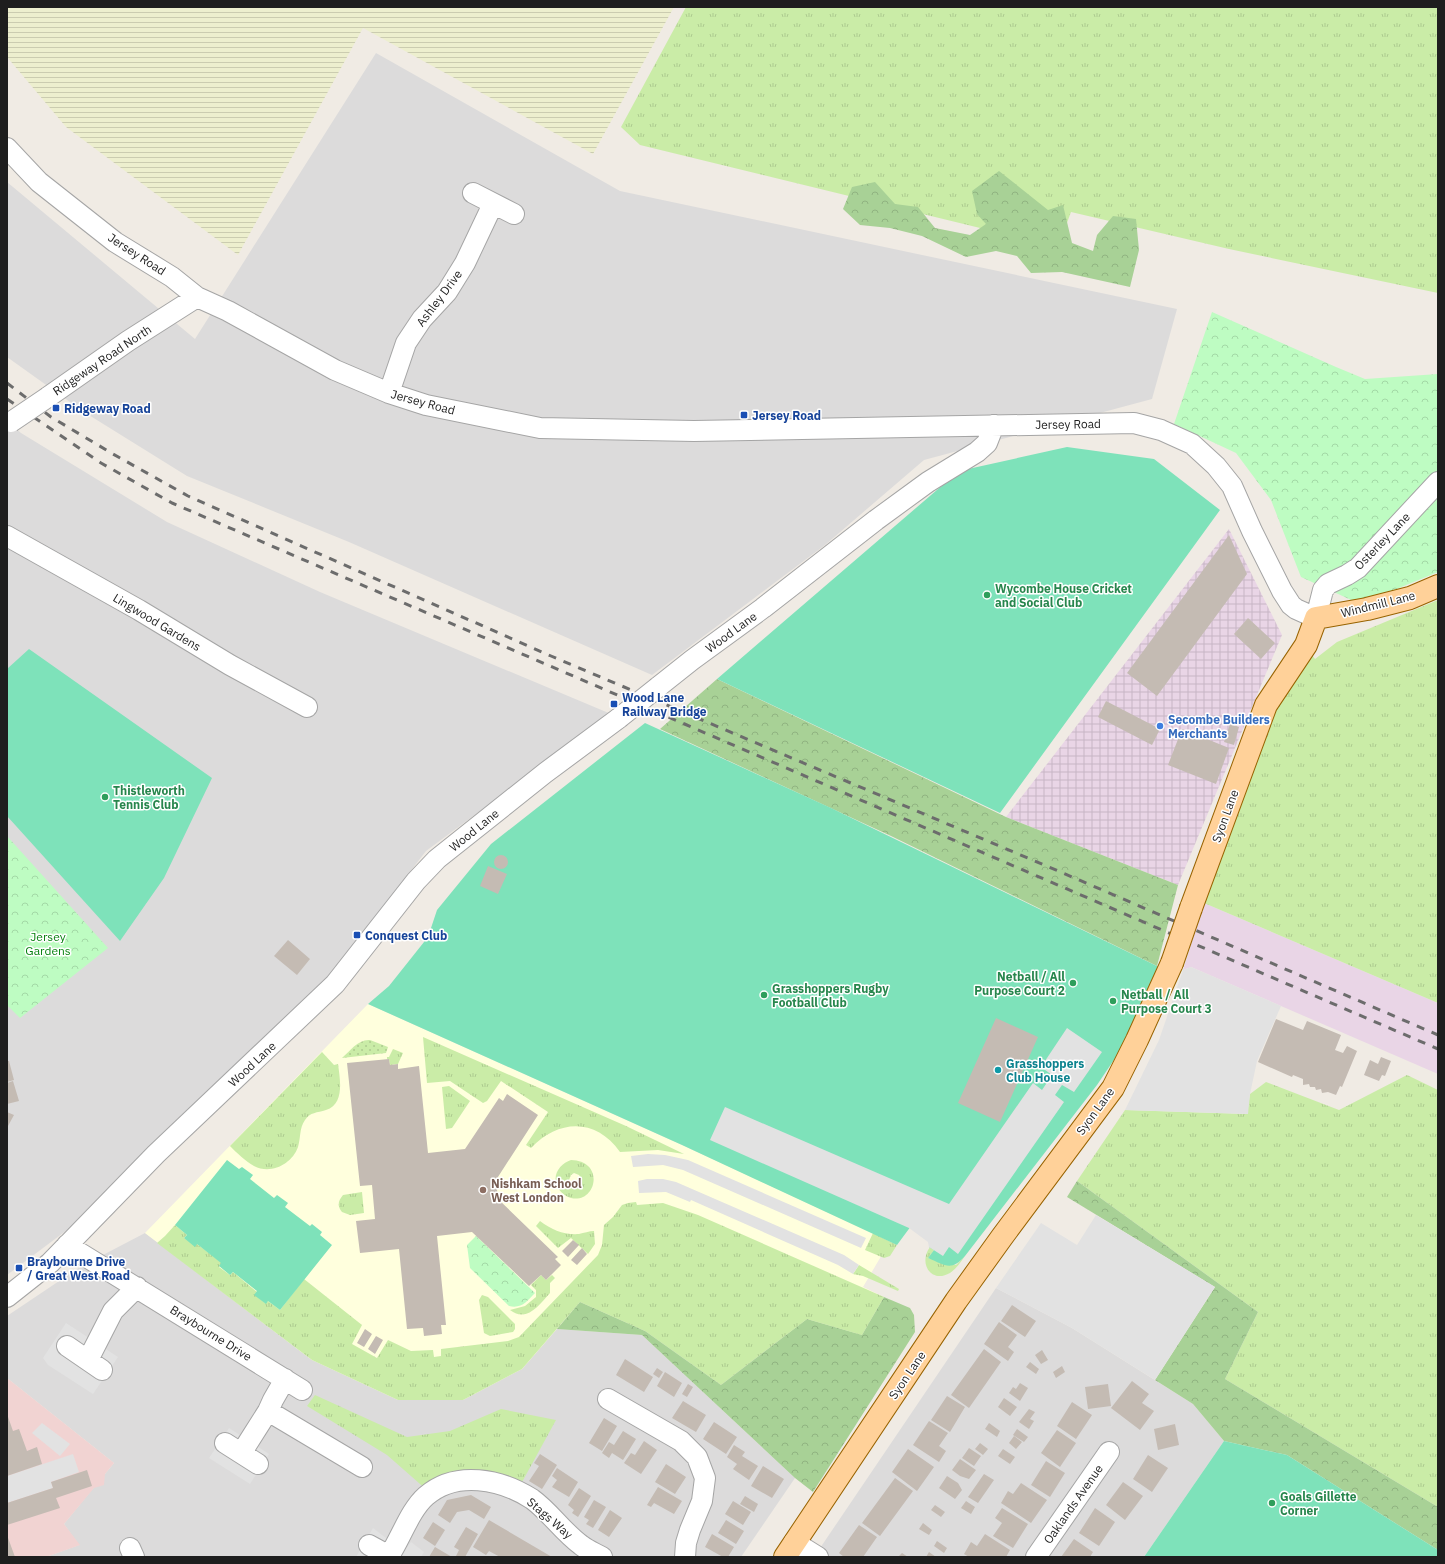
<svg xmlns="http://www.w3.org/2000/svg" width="1445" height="1564" font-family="'IBM Plex Sans',sans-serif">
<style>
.residential{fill:#dcdbdb}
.commercial{fill:#f1d3d2}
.industrial{fill:url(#industrial-grid)}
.education{fill:#ffd}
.railway{fill:#e9d5e6}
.farmland{fill:url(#farmland-rules)}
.grass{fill:url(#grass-tufts);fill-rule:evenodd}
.forest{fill:url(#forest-crowns)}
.park{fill:url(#park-crowns)}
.garden{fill:url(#garden-dots)}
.pitch{fill:#7ee2ba}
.parking{fill:#e2e2e2}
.building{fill:#c4bbb3}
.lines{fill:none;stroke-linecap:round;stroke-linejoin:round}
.minor-casing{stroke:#a5a5a5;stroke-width:22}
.major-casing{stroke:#986300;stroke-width:24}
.minor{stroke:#fff;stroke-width:20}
.major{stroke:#ffd199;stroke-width:22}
.rail{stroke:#6c6c6c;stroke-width:3;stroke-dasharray:8 8;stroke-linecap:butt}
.minor-bridge-casing{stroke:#a5a5a5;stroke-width:22;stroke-linecap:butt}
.major-bridge-casing{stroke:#986300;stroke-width:24;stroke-linecap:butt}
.minor-bridge{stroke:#fff;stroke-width:20}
.major-bridge{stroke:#ffd199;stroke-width:22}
.transit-dot{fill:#1a4fb4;stroke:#fff;stroke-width:1.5}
.leisure-dot{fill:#2e9e5b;stroke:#fff;stroke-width:1.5}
.shop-dot{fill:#3f7fe0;stroke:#fff;stroke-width:1.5}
.culture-dot{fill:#0f9aa8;stroke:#fff;stroke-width:1.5}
.education-dot{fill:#8d6e63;stroke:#fff;stroke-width:1.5}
.labels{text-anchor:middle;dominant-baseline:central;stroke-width:3;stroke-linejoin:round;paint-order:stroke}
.street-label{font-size:12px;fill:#1e1e1e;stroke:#fff}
.transit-label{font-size:12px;font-weight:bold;fill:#164399;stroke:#fff;text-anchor:start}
.leisure-label{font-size:12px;font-weight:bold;fill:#27864d;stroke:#fff;text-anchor:start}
.shop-label{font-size:12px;font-weight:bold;fill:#366cbe;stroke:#fff;text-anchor:start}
.park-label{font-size:12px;fill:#07810f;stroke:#fff}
.culture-label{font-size:12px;font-weight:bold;fill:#0d838f;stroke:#fff;text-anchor:start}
.education-label{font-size:12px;font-weight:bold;fill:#785e54;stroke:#fff;text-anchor:start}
</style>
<defs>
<pattern id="industrial-grid" width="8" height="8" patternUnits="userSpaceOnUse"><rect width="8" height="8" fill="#e9d5e6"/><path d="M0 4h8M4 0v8" fill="none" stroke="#c7b6c5"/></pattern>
<pattern id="farmland-rules" width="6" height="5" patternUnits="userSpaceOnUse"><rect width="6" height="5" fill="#edefce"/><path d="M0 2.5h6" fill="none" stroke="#cbccb0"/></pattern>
<pattern id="grass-tufts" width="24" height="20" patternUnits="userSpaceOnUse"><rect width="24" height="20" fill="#caeca7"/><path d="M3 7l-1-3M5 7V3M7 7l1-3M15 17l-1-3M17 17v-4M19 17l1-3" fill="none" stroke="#adca8f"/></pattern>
<pattern id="forest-crowns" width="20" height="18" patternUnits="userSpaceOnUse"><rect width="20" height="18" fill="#a8d196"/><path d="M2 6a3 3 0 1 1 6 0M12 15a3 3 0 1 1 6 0" fill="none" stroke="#90b381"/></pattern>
<pattern id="park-crowns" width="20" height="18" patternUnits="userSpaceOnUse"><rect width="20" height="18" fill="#befcc2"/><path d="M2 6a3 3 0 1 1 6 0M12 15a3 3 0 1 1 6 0" fill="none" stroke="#a3d8a6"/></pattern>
<pattern id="garden-dots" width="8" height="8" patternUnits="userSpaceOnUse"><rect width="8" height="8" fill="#caeca7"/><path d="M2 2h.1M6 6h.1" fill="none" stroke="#adca8f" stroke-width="1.8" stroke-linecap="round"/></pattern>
</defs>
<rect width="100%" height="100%" fill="#f0ebe4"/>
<path class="residential" d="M376,53L620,191L1177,309L1152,399L924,460L825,545L652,675L349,542L187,476L84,412L7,357V182L195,339Z
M7,421L21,433L167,522L320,592L611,714L426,851L332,973L75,1224L7,1275Z
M145,1233L312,1360L522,1369L557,1329L642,1335L795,1478L741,1557H46L79,1545L64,1524L114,1463L7,1378V1316L80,1267Z
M996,1288L1072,1328L1193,1404L1224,1441L1144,1557H814Z"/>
<path class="commercial" d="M7,1378L114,1463L105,1474L104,1485L94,1488L64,1524L80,1545L46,1557H7Z"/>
<path class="industrial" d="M1229,529L1282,635L1178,885L1006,817Z"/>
<path class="education" d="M368,1004L682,1145L890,1241L863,1287L884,1297L862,1335L645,1331L580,1302L522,1369L463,1400H398L312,1360L145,1233Z"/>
<path class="railway" d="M1204,903L1438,1003V1074L1191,967L1183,970Z"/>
<path class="farmland" d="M7,7H674L593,154L363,28L238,255L66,127L7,57Z"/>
<path class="grass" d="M686,7H1438V293L1229,249L1071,212L1058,247L640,145L621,127Z
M1438,600V1003L1204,903L1269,722L1287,685L1312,655L1315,659L1337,642Z
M423,1037L626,1126L684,1154L658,1150L620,1152C596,1118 559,1119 531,1148L526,1145L548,1112L501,1081L487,1101L483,1103L450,1081L427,1083Z
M393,1049L403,1053L398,1064L390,1065L389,1059H387V1057H389Z
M322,1052L334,1065L338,1064C340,1079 345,1104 326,1110C317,1113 310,1112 305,1120C299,1129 301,1137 298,1147C292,1164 271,1175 254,1166C245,1161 237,1153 230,1146Z
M1407,1075L1438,1090V1507L1225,1379L1258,1312L1077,1181L1125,1110L1247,1114L1250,1094L1266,1082L1339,1110Z
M449,1086L470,1101L452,1128L446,1129L442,1087Z
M571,1160C606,1161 596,1204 571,1198C565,1196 560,1192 557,1186C552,1174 561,1163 571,1160ZM574,1173L579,1175L581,1178L579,1183L576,1184L571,1183L569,1180L571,1175Z
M362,1192L364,1213L350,1215L342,1212C337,1206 338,1201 343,1195Z
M636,1202L637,1205L663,1203L698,1215L884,1297L862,1335L807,1319L721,1385L645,1331L580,1302L522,1369L463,1400H398L312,1360L157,1243L165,1236L175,1225L187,1235L184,1238L197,1244L222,1263L219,1267L230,1275L233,1272L257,1292L255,1295L265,1303L268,1301L280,1310L304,1279L362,1325L352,1344L377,1358L388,1340L411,1351L433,1350L434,1357L441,1356V1349L508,1341L519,1337L598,1255L602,1245L604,1225L613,1217L622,1205L628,1203Z
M540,1221C552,1230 564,1235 579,1234C584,1233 589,1231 594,1231L595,1244L588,1254L571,1238L558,1248L536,1226Z
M873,1233L897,1245L890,1256L884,1258L865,1250Z
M930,1247L934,1250L928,1258L956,1265L965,1256C960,1263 956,1269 950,1273C931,1284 918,1263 930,1247Z
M859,1265L899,1289L898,1291L863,1276L853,1274Z
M541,1275L546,1280L552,1275L555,1278L550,1283V1293C539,1305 527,1323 510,1310L525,1306L536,1297V1290L531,1285Z
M482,1295L488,1297L515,1324V1329L513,1332L490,1336L484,1333L479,1300Z
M315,1395L407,1437L450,1431L501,1409L556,1420L521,1484L428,1491L387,1455L307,1406Z"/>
<path class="forest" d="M999,171L1048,210L1063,205L1072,243L1093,251L1097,235L1113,216L1136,219L1139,250L1130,287L1062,272L1031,273L1017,256L996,251L966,257L922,236L890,228L860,225L843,209L852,187L875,182L895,204L918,207L935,228L970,235L986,224L977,214L972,191Z
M717,679L1006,817L1178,885L1157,966L891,836L660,729Z
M1077,1181L1258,1312L1225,1379L1438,1507V1550L1287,1455L1224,1441L1193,1404L1155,1380L1215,1287L1067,1197Z
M884,1297L910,1308L914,1315L915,1332L813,1492L795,1478L642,1335L557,1329L580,1302L645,1331L721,1385L807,1319L862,1335Z"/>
<path class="park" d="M1212,312L1336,367L1365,379L1438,374V572L1360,604L1301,577L1271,500L1236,453L1174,424Z
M7,836L108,948L20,1018L7,1005Z
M476,1236L535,1293C527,1301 522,1309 509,1306L470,1268L467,1245Z"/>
<path class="garden" d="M370,1040L388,1047L386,1053L342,1058C350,1051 358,1039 370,1040Z"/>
<path class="pitch" d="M1067,447L1154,459L1220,510L1000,813L717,679L959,471Z
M29,649L212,778L164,878L120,941L7,816V669Z
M645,723L831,808L1161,968L1126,1042L1097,1085L965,1256C951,1272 945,1265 928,1258L934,1250L929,1247L935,1237L914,1222L897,1245L682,1145L368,1004L389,986L424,942L430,931L437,910L491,844Z
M227,1160L239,1169L242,1167L253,1175L250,1179L274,1198L277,1195L288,1203L285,1207L310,1226L312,1224L322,1232L320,1235L332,1245L280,1310L268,1301L266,1304L254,1295L257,1291L233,1272L230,1275L219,1266L221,1263L197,1244L195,1247L184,1238L187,1235L175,1225Z
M1224,1441L1287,1455L1438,1550V1557H1144Z"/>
<path class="parking" d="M1191,967L1281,1006L1257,1061L1250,1094L1248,1114L1125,1110L1159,1040L1183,970Z
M1067,1028L1102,1052L1074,1092L1062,1085L1055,1095L1064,1102L958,1254L949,1247L943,1256L929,1247L928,1242L909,1228L710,1140L725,1107L949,1204L1033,1083L1042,1090L1052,1075L1041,1067Z
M648,1154L665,1155L688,1160L866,1238L861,1248L683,1170L663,1165L633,1167L631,1156Z
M647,1179H663L676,1182L844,1255L859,1265L853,1274L838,1265L691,1200L690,1202L666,1192L639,1193L638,1181Z
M1096,1215L1215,1287L1155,1380L1072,1328L996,1288L1041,1223L1077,1245Z
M66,1323L118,1357L93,1394L48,1365L43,1358Z
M42,1423L70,1444L60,1456L32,1433Z
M229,1428L269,1454L250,1484L209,1458Z
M73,1454L79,1472L51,1482L53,1488L7,1503V1476Z
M373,1528L395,1545L405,1550L411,1542L424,1552L421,1557H356Z"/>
<path class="building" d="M1229,535L1247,574L1157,696L1127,673Z
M1248,618L1275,643L1261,659L1234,634Z
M1106,701L1160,729L1152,745L1098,717Z
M1230,724L1239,727L1234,745L1224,742Z
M1182,729L1229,748L1216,784L1168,765Z
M494 862a7 7 0 1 1 14 0a7 7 0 1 1-14 0Z
M488,866L507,874L498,894L480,886Z
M288,940L310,959L297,975L274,956Z
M996,1018L1038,1037L1000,1122L958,1103Z
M1276,1019L1303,1030L1307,1021L1341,1035L1335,1050L1343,1053L1347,1046L1357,1051L1342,1087L1340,1086L1336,1095L1328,1092L1322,1093L1321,1089L1316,1090L1315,1087H1310L1309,1084L1303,1085V1079L1293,1075L1292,1077L1258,1062Z
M1381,1057L1391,1061L1385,1076L1382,1075L1379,1081L1364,1075L1370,1060L1378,1064Z
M389,1059L390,1065L398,1064V1069L419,1066L428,1153L465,1149L499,1098L503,1101L507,1094L538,1115L496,1180L498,1199L558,1257L555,1259L561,1265L546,1280L541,1275L529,1286L472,1232L437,1236L446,1325H441L442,1334L424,1336L423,1328L407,1329L399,1249L360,1253L356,1221L375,1219L372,1185L360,1186L347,1063Z
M7,1061H9L14,1080L7,1082Z
M13,1081L19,1101L7,1104V1083Z
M7,1112L14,1115L8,1126L7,1125Z
M573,1240L579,1245L568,1257L562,1251Z
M582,1248L587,1254L577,1265L571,1260Z
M1012,1305L1036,1321L1025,1337L1001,1321Z
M999,1322L1017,1335L1008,1347L1014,1352L1008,1361L984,1344Z
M365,1329L372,1334L364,1347L357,1343Z
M376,1336L383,1340L375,1354L368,1349Z
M984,1349L1001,1362L969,1408L951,1395Z
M1042,1350L1048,1360L1041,1364L1035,1355Z
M625,1359L653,1377L644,1392L616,1375Z
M1030,1362L1039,1369L1036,1374L1026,1367Z
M1062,1366L1065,1372L1056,1378L1053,1372Z
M657,1368L663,1372L659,1378L653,1374Z
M665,1372L682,1383L674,1397L657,1386Z
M1132,1381L1149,1394L1142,1403L1154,1411L1140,1430L1111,1408Z
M1020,1383L1028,1388L1020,1401L1009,1393L1013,1387L1016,1389Z
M688,1384L693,1387L687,1397L682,1394Z
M1108,1384L1111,1406L1088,1409L1085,1387Z
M947,1396L965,1407L950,1432L931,1420Z
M1004,1398L1017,1407L1010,1416L998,1407Z
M683,1401L706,1415L696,1432L672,1418Z
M1072,1402L1092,1415L1076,1439L1057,1426Z
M1029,1409L1035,1412L1030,1419L1034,1421L1029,1429L1019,1422Z
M7,1414L13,1431L19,1429L27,1451L37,1447L42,1464L7,1476Z
M604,1418L617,1426L602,1451L589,1443Z
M929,1421L948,1433L939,1446L946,1451L939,1462L913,1445Z
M714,1422L737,1437L726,1454L703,1439Z
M989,1423L1000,1431L997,1437L985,1429Z
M1175,1424L1179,1445L1158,1450L1154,1429Z
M1017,1429L1028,1437L1024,1442L1013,1435Z
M1057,1430L1076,1443L1060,1467L1041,1453Z
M623,1431L636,1439L623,1460L612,1453L609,1458L602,1453L609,1442L614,1445Z
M1014,1436L1022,1442L1016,1449L1009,1443Z
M644,1441L657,1450L641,1474L624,1463L631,1453L635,1455Z
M980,1443L988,1449L983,1455L975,1449Z
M734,1445L745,1452L742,1456L758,1466L749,1480L733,1469L737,1464L727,1457Z
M969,1448L981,1456L974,1466L962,1458Z
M908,1449L934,1467L917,1491L892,1472Z
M1003,1449L1015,1457L1010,1464L998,1456Z
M540,1454L557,1465L542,1489L529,1481L539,1466L534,1463Z
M1148,1455L1168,1468L1152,1492L1133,1479Z
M960,1459L976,1470L969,1479L960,1476L952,1470Z
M1046,1461L1065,1473L1050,1497L1031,1485Z
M666,1464L686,1477L675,1494L655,1482Z
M763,1466L784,1479L772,1498L751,1486Z
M557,1468L578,1482L569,1497L552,1487L557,1480L552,1476Z
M87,1470L92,1486L56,1498L60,1508L7,1525V1503L53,1488L51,1482Z
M984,1474L994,1480L978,1503L968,1497Z
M947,1476L958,1483L962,1490L955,1499L939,1488Z
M895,1478L913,1491L880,1536L862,1523Z
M1123,1482L1143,1496L1125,1520L1106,1505Z
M1021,1483L1047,1500L1031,1523L1001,1503L1008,1491L1013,1494Z
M658,1487L682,1501L674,1514L654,1503L651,1507L647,1505Z
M579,1488L591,1496L578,1517L572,1513L574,1510L568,1505Z
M471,1495L491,1507L484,1519L469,1510L457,1512L450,1523L438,1515L447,1500Z
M745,1496L758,1504L754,1512L740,1504Z
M594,1500L606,1507L593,1528L586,1524L589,1520L584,1517Z
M733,1501L751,1512L743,1525L725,1514Z
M966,1501L975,1507L971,1514L961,1508Z
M935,1505L945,1512L941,1517L931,1510Z
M1002,1508L1028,1524L1013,1548L993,1536L1002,1523L995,1518Z
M1095,1508L1115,1522L1099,1546L1079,1533Z
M610,1510L622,1518L609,1537L598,1530Z
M489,1520L552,1557H500L489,1551L486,1555L473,1547Z
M726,1520L744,1531L736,1544L718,1533Z
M433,1522L445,1530L435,1546L423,1538Z
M923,1523L932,1530L929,1535L919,1529Z
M859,1525L877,1537L863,1557H844L839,1553Z
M466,1527L478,1534L465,1557H457L456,1556L459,1550L454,1547Z
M712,1534L734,1547L728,1557H723L705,1547Z
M985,1534L1010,1550L1006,1557H969L964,1554L971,1542L977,1546Z
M7,1535L15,1557H7Z
M1074,1539L1093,1552L1090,1557H1061Z
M937,1541L947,1548L944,1553L934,1546Z
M435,1547L452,1557H429Z
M929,1552L936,1557H926Z
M902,1553L908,1557H898Z"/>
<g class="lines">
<defs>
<path id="minor" d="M7,148L39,182L115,242L172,277L197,297L228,311L335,370L389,393L426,405L540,428L694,431L1134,423L1161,430L1192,444L1216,466L1232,486L1252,531L1282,591L1291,605L1296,609L1316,618L1323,590L1328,584L1347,575L1358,568L1438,482
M473,193L514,214
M389,393L406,343L422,319L447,292L465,263L493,204
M48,397L128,341L197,297
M7,536L139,610L230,665L307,707
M658,687L692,660L763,608L876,520L928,482L977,452L987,443L994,425
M67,1245L302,1390
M7,1297L50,1263L156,1154L335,984L416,881L437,859L545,773L619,718
M67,1346L102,1370
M88,1360L113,1311L137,1287
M608,1399L681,1441L697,1457L705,1478L702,1501L690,1530L686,1543L685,1557
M268,1411L362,1467
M225,1443L258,1464
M242,1452L268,1411L273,1400L285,1379
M794,1542L818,1557
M369,1545L391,1557
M130,1548L134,1557
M389,1556C401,1538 410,1510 426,1496C456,1470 501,1479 532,1499C550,1512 563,1532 581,1545C587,1550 595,1553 602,1557
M1036,1557L1109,1452"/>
<path id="major" d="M1191,908L1266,705L1306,645L1316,618L1367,609L1410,598L1438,586
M785,1557L956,1301L1002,1237L1113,1088L1137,1040L1172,963"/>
</defs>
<use href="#minor" class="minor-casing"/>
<use href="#major" class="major-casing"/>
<use href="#minor" class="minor"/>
<use href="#major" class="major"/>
<path class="rail" d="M7,383L51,417L113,454L188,496L551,656L1049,867L1438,1035
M7,399L101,463L172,503L1438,1049"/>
<defs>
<path id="minor-bridge" d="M11,422L48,397
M619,718L658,687"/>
<path id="major-bridge" d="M1172,963L1191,908"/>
</defs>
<use href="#minor-bridge" class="minor-bridge-casing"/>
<use href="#major-bridge" class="major-bridge-casing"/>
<use href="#minor-bridge" class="minor-bridge"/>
<use href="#major-bridge" class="major-bridge"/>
</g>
<g class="transit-dot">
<rect x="52" y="404" width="8" height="8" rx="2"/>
<rect x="740" y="411" width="8" height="8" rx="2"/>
<rect x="610" y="700" width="8" height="8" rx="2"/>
<rect x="353" y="931" width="8" height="8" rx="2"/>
<rect x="15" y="1264" width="8" height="8" rx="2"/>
</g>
<g class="leisure-dot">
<circle cx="987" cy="595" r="4"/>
<circle cx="105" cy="797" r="4"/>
<circle cx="1073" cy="983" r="4"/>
<circle cx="764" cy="995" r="4"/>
<circle cx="1113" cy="1001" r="4"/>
<circle cx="1272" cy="1503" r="4"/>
</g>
<circle class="shop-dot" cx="1160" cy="726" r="4"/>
<circle class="culture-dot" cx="998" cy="1070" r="4"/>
<circle class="education-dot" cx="483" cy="1190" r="4"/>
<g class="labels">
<g class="street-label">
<text transform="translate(137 254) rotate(33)">Jersey Road</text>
<text transform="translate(439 298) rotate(-53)">Ashley Drive</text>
<text transform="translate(102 360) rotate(-34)">Ridgeway Road North</text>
<text transform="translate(423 402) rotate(15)">Jersey Road</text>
<text transform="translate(1068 424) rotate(-1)">Jersey Road</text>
<text transform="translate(1382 541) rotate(-46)">Osterley Lane</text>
<text transform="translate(1378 604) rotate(-14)">Windmill Lane</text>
<text transform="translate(157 622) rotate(31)">Lingwood Gardens</text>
<text transform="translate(731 632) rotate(-36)">Wood Lane</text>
<text transform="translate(1225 816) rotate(-70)">Syon Lane</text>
<text transform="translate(474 830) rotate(-39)">Wood Lane</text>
<text transform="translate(252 1064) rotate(-43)">Wood Lane</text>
<text transform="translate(1095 1111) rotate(-54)">Syon Lane</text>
<text transform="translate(211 1333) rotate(32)">Braybourne Drive</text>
<text transform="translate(907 1375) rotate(-56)">Syon Lane</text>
<text transform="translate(1073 1504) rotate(-55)">Oaklands Avenue</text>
<text transform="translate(550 1518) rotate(41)">Stags Way</text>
</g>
<g class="transit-label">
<text x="64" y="408">Ridgeway Road</text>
<text x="752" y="415">Jersey Road</text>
<text x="622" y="697">Wood Lane<tspan x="622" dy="14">Railway Bridge</tspan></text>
<text x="365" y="935">Conquest Club</text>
<text x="27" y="1261">Braybourne Drive<tspan x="27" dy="14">/ Great West Road</tspan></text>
</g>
<g class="leisure-label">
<text x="995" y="588">Wycombe House Cricket<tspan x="995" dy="14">and Social Club</tspan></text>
<text x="113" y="790">Thistleworth<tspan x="113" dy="14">Tennis Club</tspan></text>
<text x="1065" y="976" text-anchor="end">Netball / All<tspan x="1065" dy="14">Purpose Court 2</tspan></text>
<text x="772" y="988">Grasshoppers Rugby<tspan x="772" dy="14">Football Club</tspan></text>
<text x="1121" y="994">Netball / All<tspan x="1121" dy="14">Purpose Court 3</tspan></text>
<text x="1280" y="1496">Goals Gillette<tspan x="1280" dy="14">Corner</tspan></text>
</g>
<g class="shop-label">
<text x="1168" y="719">Secombe Builders<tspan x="1168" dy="14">Merchants</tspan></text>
</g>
<g class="park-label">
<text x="48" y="936">Jersey<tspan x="48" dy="14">Gardens</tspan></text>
</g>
<g class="culture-label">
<text x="1006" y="1063">Grasshoppers<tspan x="1006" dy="14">Club House</tspan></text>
</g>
<g class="education-label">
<text x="491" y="1183">Nishkam School<tspan x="491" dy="14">West London</tspan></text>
</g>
</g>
<rect width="1445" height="1564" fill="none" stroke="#1e1e1e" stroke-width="16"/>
</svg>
